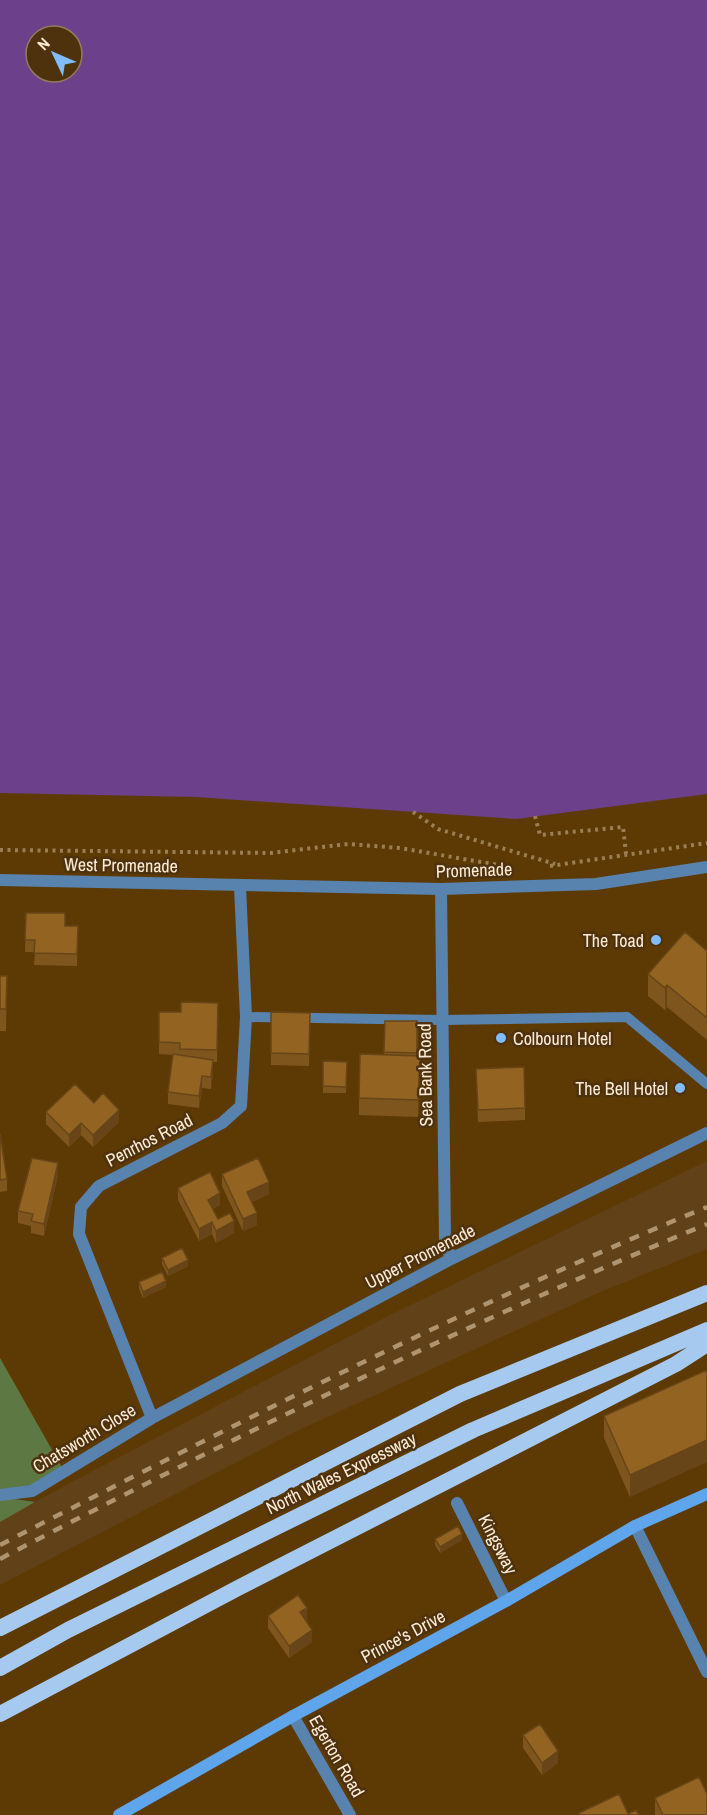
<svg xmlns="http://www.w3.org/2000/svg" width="707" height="1815" font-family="'Archivo Narrow',sans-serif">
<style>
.built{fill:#614117}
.green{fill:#5e7843}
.water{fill:#6d408b;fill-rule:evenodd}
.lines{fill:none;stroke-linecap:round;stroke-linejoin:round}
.path{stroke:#9b7e56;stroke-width:4;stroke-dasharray:3 4.5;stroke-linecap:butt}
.service{stroke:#5883af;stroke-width:10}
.minor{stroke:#5883af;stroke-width:12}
.tertiary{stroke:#5883af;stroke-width:12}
.secondary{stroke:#5fa5ec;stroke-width:12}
.trunk{stroke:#a5c9ef;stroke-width:16}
.rail{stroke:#af9470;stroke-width:4.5;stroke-dasharray:10 10;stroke-linecap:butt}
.wall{fill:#7e551d}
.shaded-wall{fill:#674518}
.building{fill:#936322;stroke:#674518;stroke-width:1.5}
.poi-dot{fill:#81bdfa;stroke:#4d320d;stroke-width:2}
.labels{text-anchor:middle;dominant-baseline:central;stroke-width:5;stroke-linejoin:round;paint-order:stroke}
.street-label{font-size:18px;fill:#fdebd8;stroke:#4d320d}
.poi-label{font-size:18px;fill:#fdebd8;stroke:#4d320d;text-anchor:end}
</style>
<rect width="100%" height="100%" fill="#5d3a04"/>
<path class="built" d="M707,1161V1249L598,1293L297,1431L0,1585V1520L386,1317Z"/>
<path class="green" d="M0,1358L64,1471L32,1491L0,1495Z
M0,1497L35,1502L0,1522Z"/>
<path class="water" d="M0,0H707V794L516,819L196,797L0,793ZM36,36H72V72H36Z"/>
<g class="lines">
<path class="path" d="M413,812L438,829L555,864
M535,816L540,835L623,827L626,854
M0,850L270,853L348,844L400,848L510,867
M550,866L707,843"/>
<path class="service" d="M246,1017L442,1020L627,1017L707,1084"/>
<path class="minor" d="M441,889L445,1240L451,1259
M152,1418L79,1234L81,1207L99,1186L222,1123L241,1106L246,1017L240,887
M0,1495L32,1491L152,1418L451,1259L707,1133
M457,1503L506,1601
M635,1526L707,1672
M293,1716L350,1815"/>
<path class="tertiary" d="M0,880L441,889L596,884L707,867"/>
<path class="secondary" d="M119,1815L293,1716L506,1601L635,1526L707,1494"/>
<path class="trunk" d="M0,1628L460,1394L707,1293
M0,1668L68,1630L473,1430L707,1330
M0,1714L238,1588L676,1364L707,1344"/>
<path class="rail" d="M0,1545C233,1425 465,1307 707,1207
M0,1559C231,1438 466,1324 707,1224"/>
</g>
<path class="wall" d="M26,913L65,926H78L77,966L34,965L35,952H25Z
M707,951V1040L667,1007L665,1010L648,996V974Z
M0,976H7L6,1031H0Z
M218,1003L217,1062H213V1072L211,1089L202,1088L199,1108L168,1104V1092L173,1055L159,1054V1012H181Z
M271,1012L310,1013L309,1066L271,1065Z
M385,1021H417V1055L420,1073L418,1117L359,1115V1098L384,1054Z
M323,1061L347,1062L346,1093H323Z
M476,1069L525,1108V1120L478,1122Z
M94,1103L119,1122L93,1147L81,1135L69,1147L46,1124V1112Z
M0,1134L7,1179V1191L0,1192Z
M222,1174L269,1194L252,1202L257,1225L243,1231L222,1186Z
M58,1175L44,1236L31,1233V1226L18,1223V1211Z
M178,1188L220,1205L213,1209L218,1219L234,1233L216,1243L212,1234L199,1241L178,1200Z
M162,1258L188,1266L168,1276L162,1264Z
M139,1282L166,1287L143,1298L139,1289Z
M707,1370L630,1497L604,1438V1416Z
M435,1539L462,1540L440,1553L435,1545Z
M268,1616L307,1620L312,1642L289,1658L268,1628Z
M523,1735L558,1763L542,1775L523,1748Z
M655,1798L707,1815H655Z"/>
<path class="shaded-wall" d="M667,985V1007L665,1010V988Z
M420,1056V1073L418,1117V1100Z
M213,1060V1072L211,1089V1077Z
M202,1076V1088L199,1108V1096Z
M119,1110V1122L93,1147V1135Z
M81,1123V1135L69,1147V1135Z
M58,1163V1175L44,1236V1224Z
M269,1182V1194L247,1204V1192Z
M220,1193V1205L208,1212V1200Z
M257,1213V1225L243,1231V1219Z
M234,1221V1233L216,1243V1231Z
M212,1222V1234L199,1241V1229Z
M188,1260V1266L168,1276V1270Z
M166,1281V1287L143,1298V1292Z
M707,1440V1462L630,1497V1475Z
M462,1534V1540L440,1553V1547Z
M307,1608V1620L300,1624V1612Z
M312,1630V1642L289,1658V1646Z
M558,1751V1763L542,1775V1763Z"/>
<path class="building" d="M26,913H65V926H78L77,954L34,953L35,940H25Z
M685,932L707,951V1018L667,985L665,988L648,974Z
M0,976H7L6,1009H0Z
M181,1002L218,1003L217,1050L180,1049V1043L159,1042V1012H181Z
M271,1012L310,1013L309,1054L271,1053Z
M385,1021H417V1053L384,1052Z
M173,1054L213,1060L211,1077L202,1076L199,1096L168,1092Z
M360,1054L420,1056L418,1100L359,1098Z
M323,1061L347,1062L346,1087L323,1086Z
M524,1067L525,1108L478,1110L476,1069Z
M75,1084L94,1103L103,1093L119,1110L93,1135L81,1123L69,1135L46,1112Z
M0,1134L7,1179L0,1180Z
M32,1158L58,1163L44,1224L31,1221L33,1214L18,1211Z
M258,1158L269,1182L247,1192L257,1213L243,1219L222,1174Z
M210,1172L220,1193L208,1200L218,1219L230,1213L234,1221L216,1231L212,1222L199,1229L178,1188Z
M182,1248L188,1260L168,1270L162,1258Z
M162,1272L166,1281L143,1292L139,1282Z
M707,1370V1440L630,1475L604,1416Z
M458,1526L462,1534L440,1547L435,1539Z
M298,1595L307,1608L300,1612L312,1630L289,1646L268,1616Z
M540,1724L558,1751L542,1763L523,1735Z
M699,1777L707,1794V1815H663L655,1798Z
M619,1794L628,1814L636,1810L639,1815H580L579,1813Z"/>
<g class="poi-dot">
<circle cx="656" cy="940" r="6"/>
<circle cx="501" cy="1038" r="6"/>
<circle cx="680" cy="1088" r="6"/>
</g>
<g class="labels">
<g class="street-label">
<text transform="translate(121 865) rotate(1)">West Promenade</text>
<text transform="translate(474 870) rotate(-2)">Promenade</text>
<text transform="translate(425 1075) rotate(-91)">Sea Bank Road</text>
<text transform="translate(149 1140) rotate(-27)">Penrhos Road</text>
<text transform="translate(420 1256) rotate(-27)">Upper Promenade</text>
<text transform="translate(84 1438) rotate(-31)">Chatsworth Close</text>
<text transform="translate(341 1473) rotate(-26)">North Wales Expressway</text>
<text transform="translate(498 1544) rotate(63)">Kingsway</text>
<text transform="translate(403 1636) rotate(-28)">Prince's Drive</text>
<text transform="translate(337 1756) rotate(60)">Egerton Road</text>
</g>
<g class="poi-label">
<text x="644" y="940">The Toad</text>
<text x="513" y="1038" text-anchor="start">Colbourn Hotel</text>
<text x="668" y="1088">The Bell Hotel</text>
</g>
</g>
<g transform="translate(54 54) rotate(314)"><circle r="28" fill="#4d320d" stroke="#937c5e" stroke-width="1.5"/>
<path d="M0-4.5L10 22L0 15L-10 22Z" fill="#81bdfa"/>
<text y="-9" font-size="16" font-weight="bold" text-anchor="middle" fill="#fdebd8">N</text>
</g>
</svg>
